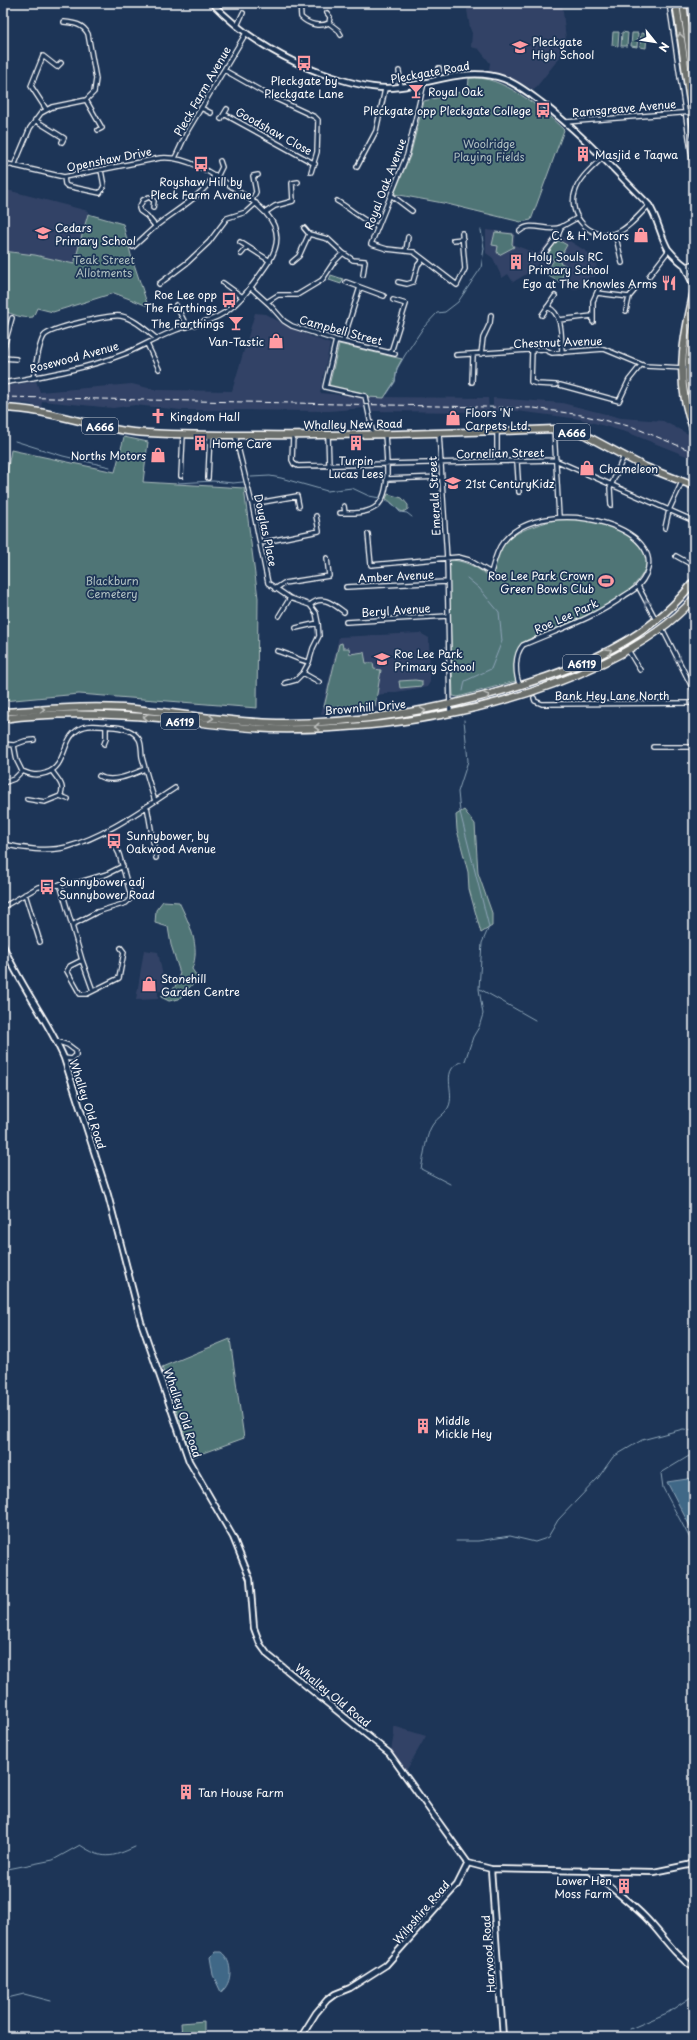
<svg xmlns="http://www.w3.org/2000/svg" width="697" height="2040" font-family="'Playpen Sans',sans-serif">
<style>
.built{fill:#334366}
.green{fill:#507476;stroke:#a8baba}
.water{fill:#3f6787;stroke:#8ca4b7}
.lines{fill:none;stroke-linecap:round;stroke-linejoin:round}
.stream{stroke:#8ca4b7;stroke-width:1}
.street-casing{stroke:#fff;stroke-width:6}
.secondary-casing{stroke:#fff;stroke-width:8}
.highway-casing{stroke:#fff;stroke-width:9}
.street{stroke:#1d3557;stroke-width:3.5}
.secondary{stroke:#1d3557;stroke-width:4.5}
.highway{stroke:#6c706d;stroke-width:6}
.rail{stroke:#fff;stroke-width:1;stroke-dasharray:6 3;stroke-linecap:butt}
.oneway{stroke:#bdbfbd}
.oneway2{stroke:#6c7c92}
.labels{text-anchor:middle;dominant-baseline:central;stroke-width:3.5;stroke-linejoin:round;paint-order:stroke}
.shield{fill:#1d3557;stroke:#bbc2cd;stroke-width:1}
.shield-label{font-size:10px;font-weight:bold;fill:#fff}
.poi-label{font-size:11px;fill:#fff;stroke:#1d3557;text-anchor:start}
.street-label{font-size:11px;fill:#fff;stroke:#1d3557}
.park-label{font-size:11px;fill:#b0c0c1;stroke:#1d3557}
</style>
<rect width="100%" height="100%" fill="#1d3557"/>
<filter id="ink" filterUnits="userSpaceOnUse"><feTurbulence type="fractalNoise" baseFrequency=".025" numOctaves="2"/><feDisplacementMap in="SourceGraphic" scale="8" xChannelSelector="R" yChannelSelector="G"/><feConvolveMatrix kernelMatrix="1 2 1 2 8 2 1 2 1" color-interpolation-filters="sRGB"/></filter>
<g filter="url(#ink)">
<path class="built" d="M470,3H562L567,48L534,90L508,76L489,71L490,63L479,49L471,47L472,33L470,28L467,10Z
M3,189L88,211L75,264L65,263L35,255L3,251Z
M486,230L515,233L514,245L538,254L554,235L558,237L560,235L592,255L598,253L595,277H589L583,287L573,290L543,272L538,263L533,270L513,282L508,274L502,278L493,258L486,253Z
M255,313L265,314L295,330L330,344L320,393L362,397L364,408L329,411L223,410H181L135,405L113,408L42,401L41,408L29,404L3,403V387L36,381L40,392L132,384L156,390L232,391Z
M368,397L488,398L489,412L371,411L367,400Z
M493,398L562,403L621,418L663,421L692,436L694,440V459L629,433L580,419L517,411L494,412L493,411Z
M420,633L429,638L430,682L427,687L377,695L378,708L321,714L339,637Z
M144,950L158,952L166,991H158V999L136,1000Z
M393,1726L426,1736L406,1771L391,1751L394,1734Z"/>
<path class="green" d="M613,32H619L618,46L612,45Z
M622,32L628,33L627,46H621Z
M632,33H638L637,47L631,46Z
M641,33L647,34L646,48L640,47Z
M469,78C501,74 543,109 564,130L531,220L521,222L443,203L394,194L410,156L424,101L468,90Z
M88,214L123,224L131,255L148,306L114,293L53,312L37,308L33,317C21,319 14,314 3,311V251L35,255L74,264Z
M495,232L513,234L512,244L514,247L499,255L497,252L498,246L492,245Z
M558,240L567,245L558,261L568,267L559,282L545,274L554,260L547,255Z
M331,275L343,279L341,284L329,280Z
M339,344L402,359L397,368L395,381L384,398L368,397L367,394L329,386Z
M124,437L148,442L143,482L244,488L258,598L257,708L79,694L3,701V495L11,450L115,472Z
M388,494L402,498L408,505V509L403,512C396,510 393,502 386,499Z
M560,518C587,520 621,522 640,544C643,548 645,555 648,561C638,599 581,620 547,633C538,637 526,638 520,646C512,657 514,669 516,681L458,697L453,696L448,560C464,560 474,566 486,574L494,573C493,568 495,563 496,558C505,530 537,526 560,518Z
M342,643L343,648H349L350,654L364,652L366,663H373L374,669L381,670L375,706L324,707L339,644Z
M415,680L422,681V686L400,688L399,681Z
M464,810L475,824L478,873L492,913V926L481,933L469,889L468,872L457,830L456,815Z
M163,901L179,902C189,923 201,946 192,969L198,978L179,999L169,1001L161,997L175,987L180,973L171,945L168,927L155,923L156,910Z
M230,1339L244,1438L192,1457L162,1367Z
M204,2021V2037H182L181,2023Z"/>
<path class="water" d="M694,1478V1534L667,1482Z
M215,1952H221C233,1961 233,1983 221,1992L213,1975L210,1957Z"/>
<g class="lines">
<path class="stream" d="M387,394L395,382L397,369L405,355L423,328L437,313L445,312L458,302L481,268L484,248L481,230
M15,441L63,456L110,467
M251,477L270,476L281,478L327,491L352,488L369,496L380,498
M178,483L213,481L233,483L243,482
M386,501L393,504L400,512L407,513L412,517
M463,691L465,681L491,669L502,641L499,612L479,588L467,578
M480,989L535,1020
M450,1184L421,1169C424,1157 426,1133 433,1124C437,1118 445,1114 448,1108C457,1092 437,1068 465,1061L473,1037L479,1027L483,1014L479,989L482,943L489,927L460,812L458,792L468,761L464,720
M694,1453L661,1473L663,1488L694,1546
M456,1541H478L510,1536L535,1542L544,1539L548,1537L558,1520L598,1478L613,1457L642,1440L683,1429L694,1430
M3,1870L53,1860L80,1845C103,1860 111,1858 135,1847
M3,1999L24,1994L51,2001
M630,2029L667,2013L694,1995"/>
<defs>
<path id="street" d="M300,3L301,17C309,25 320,27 329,23L330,17L327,13
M669,3L694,171
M329,23L338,30L341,35
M237,26L243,13
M224,70L270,96L315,117L318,120L317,152L311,172
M399,71L401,87
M438,79L439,68
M424,83L407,155L371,244L387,249L414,252L457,285L465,269L462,233
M86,100L102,128L98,130
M201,108L211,113
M46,109L31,86L43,56L57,67L61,63
M224,114L315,164
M221,119L227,109
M35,120L64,138L62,142
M566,122L693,112
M175,158L188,130L246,33
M602,158C592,168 579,178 575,192C567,216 591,241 616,233C628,229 640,214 649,205
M3,163L64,177L160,158C190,155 220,179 244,195C272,214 289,234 266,266C255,282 241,302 224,313C209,323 192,324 176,330C158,337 141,347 124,354C86,369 43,376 3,383
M14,166L30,128L41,113L52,107L86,100L94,92L96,79L88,34C83,24 74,23 64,22
M357,167L376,131L385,89
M64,177L65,184L67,186L100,193L104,186L101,170
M217,177L222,167L220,161
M391,195L412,211
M252,200L256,192L253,176L258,175
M337,201C351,209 363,221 378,227
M153,208L154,201L149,197L143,200L139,208L140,211L147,216L156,227
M266,212L275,206L293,201L292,183L298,182
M304,228L309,234
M520,231C531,220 548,233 561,227
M615,233L622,263
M453,240L463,239
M240,242L270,261
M133,247C141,240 148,233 156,226C177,209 200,198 215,175
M406,250L408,237
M241,254L247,247
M544,254L558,236L561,227L577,218
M292,262L299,256L309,234L328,239L343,253
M649,276L669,250
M346,282L384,296
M398,282L407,284L413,282L418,265L423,259
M223,283L241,296
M159,284L188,262L209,242L227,218L246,212L256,203
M250,287L270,305L284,321L292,326L336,340L395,354
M597,293L629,297
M267,302L278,295H297L322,280L334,262L343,253L353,260L365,261L363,275
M176,305L187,327
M547,307C564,313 561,339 562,353
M626,311L629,297L634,291
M542,315L555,296
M559,320L592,316
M593,322V301L599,288
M336,340L325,387L365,396L373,434
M343,341L360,287
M147,344L159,369
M3,350L12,318
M532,350L531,382L537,384L556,385
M391,352L406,304L393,300
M481,354L483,338L490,323L491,315
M456,355L543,349L552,353L604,349L645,366L684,368
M3,358L16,359
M33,378C36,367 38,345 44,336C50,328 110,314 121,316C135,319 147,331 157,339
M472,382L473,355
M560,385L619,401L629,380L641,365
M554,429L559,517
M497,431V462
M439,433L447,559L450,714
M235,435L252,504L268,583L290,598L310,605L316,613L318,623L319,636L313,648L309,662L303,673L296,680L285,683
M293,435L292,460L294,464L298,466L555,460L694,521
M328,435L329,466
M517,462L519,492
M181,476L183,435
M208,478L210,435
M386,479L441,477
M252,504L297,496L299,506
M611,505L610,488L624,456
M344,506L345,513
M340,513C351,513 364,514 374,508C393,497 386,454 385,434
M665,528L669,510L682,482
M368,534L371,565L458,557L469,560L491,573C494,562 496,551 503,542C545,489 688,530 638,586C635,590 628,593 624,596C593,619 557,630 523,645C514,655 515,674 520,686
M260,543L319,531L316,516
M676,556L694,566
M638,586L656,620
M346,587L446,582
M275,589L284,583L329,576L327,558
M310,605C322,594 333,604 344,612
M279,616L290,598
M346,622L448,616
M296,628L318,623
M662,628L694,691
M628,650L640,670
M277,651C289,654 297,660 309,662
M303,673L319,682
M534,698L535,701L542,704L694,703
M3,744L14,745L25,741L34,740
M104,744L106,739V726
M653,747H694
M22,771C31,775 37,776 46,773C67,767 61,739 79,729C89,723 104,727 115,727C124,728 133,730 139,739C142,744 141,751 142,757C146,772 150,786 155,801
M99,776C112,784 133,774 145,769
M3,783L14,779L22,771L17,761L14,745
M60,796L68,799
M27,799L45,802L60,796C66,786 58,780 52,771
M147,806L156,858
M3,844C22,849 48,852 67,847C106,836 141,810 175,788
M60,884L82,960L70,966L67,971L80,994H87L119,978L124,952L121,948
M25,894L40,942
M3,907L38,887L80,882L107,874L123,866
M72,925L97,912L126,903L130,899V893L119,854L107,830
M82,960L93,991
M56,1041L68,1045L76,1051V1055L72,1059L64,1058"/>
<path id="secondary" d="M212,3C249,41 295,67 346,81C364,86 381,90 400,87C434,83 469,66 504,79C518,84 530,94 542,103C581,133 614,170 649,205C658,219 660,235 668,249C675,258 685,266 694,272
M685,267L694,286
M685,267L694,264
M3,945C20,986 47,1018 64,1058L108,1195L141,1322L189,1461L233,1537L250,1579L254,1628L260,1644L268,1655L389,1753L468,1863
M468,1863L491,1869L654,1872L688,1865L694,1862
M491,1869L503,2037
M590,1871C609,1886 628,1900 645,1917C662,1934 674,1955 694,1968
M301,2037L316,2013L327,2000L335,1994L350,1988L386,1965L457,1885L468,1863"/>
<path id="highway" d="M676,3L694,130
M683,3L694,84
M694,291C683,341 674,382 694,431
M694,326C689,351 685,378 694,402
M3,408C53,409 99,431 148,433C186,435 223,435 260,435C358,436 456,433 554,429L583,434L643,466L694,486
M3,712C43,709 83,706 124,708C175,712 225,722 277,723C369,724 458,707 546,677C601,658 658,630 694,581
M3,719C55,712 107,714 159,718C196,722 234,728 271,729C383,731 501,712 603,663C636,647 670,627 694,598"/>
</defs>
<use href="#street" class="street-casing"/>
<use href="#secondary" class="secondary-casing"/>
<use href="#highway" class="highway-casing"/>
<use href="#street" class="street"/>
<use href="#secondary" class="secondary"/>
<use href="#highway" class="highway"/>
<path class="rail" d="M3,397L534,408L581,415L633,427L694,452"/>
</g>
<defs><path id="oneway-chevron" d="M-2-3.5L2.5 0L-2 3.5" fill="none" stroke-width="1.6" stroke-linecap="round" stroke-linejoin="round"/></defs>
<g class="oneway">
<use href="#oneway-chevron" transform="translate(680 36) rotate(-98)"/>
<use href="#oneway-chevron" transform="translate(609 651) rotate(-28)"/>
<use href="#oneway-chevron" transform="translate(487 696) rotate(-15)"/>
<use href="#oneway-chevron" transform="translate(42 709) rotate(-4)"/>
<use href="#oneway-chevron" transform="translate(423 711) rotate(-10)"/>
<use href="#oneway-chevron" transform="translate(146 717) rotate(-176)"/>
<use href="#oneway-chevron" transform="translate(211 718) rotate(6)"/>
<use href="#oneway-chevron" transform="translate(317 727) rotate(176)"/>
</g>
<g class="oneway2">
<use href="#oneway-chevron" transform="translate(647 603) rotate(-118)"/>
<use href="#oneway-chevron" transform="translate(678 659) rotate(63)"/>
</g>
</g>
<defs>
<symbol id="school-bare" viewBox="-9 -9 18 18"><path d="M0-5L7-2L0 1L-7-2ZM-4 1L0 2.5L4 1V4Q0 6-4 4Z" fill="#ff9aa2" stroke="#1d3557" stroke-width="2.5" paint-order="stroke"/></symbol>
<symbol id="bus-bare" viewBox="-9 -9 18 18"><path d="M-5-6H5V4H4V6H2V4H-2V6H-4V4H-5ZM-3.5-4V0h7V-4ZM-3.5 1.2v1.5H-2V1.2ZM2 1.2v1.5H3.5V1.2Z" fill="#ff9aa2" stroke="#1d3557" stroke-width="2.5" paint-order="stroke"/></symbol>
<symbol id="bar-bare" viewBox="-9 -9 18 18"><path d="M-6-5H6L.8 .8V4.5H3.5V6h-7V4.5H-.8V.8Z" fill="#ff9aa2" stroke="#1d3557" stroke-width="2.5" paint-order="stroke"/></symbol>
<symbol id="building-bare" viewBox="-9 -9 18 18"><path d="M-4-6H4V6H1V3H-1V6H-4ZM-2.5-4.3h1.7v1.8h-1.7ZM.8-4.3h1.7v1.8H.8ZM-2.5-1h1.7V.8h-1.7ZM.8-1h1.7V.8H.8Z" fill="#ff9aa2" stroke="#1d3557" stroke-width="2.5" paint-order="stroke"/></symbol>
<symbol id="shop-bare" viewBox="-9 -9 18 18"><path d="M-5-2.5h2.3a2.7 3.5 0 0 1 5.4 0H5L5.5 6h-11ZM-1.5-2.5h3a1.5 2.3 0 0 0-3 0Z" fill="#ff9aa2" stroke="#1d3557" stroke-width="2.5" paint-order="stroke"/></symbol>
<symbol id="restaurant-bare" viewBox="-9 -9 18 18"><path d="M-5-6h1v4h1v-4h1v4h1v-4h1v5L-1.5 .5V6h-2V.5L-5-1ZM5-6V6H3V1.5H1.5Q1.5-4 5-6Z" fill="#ff9aa2" stroke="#1d3557" stroke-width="2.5" paint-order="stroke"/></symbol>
<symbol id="church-bare" viewBox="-9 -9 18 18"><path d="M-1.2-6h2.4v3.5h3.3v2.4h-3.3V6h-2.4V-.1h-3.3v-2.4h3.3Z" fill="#ff9aa2" stroke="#1d3557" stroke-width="2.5" paint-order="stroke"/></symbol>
<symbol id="stadium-bare" viewBox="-9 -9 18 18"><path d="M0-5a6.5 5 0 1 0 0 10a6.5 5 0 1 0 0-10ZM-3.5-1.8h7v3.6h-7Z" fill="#ff9aa2" stroke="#1d3557" stroke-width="2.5" paint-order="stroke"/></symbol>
</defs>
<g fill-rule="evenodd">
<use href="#school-bare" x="509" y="36" width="22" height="22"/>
<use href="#bus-bare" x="293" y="52" width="22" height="22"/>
<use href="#bar-bare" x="405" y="80" width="22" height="22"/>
<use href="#bus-bare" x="532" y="99" width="22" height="22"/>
<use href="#building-bare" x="572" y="143" width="22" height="22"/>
<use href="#bus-bare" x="190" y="153" width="22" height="22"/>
<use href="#school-bare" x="32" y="222" width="22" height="22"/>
<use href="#shop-bare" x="630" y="224" width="22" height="22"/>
<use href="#building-bare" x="505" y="251" width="22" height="22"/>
<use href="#restaurant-bare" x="658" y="272" width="22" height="22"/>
<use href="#bus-bare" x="218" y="289" width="22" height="22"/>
<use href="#bar-bare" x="225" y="312" width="22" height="22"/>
<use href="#shop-bare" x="265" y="330" width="22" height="22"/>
<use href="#church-bare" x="147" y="405" width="22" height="22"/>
<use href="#shop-bare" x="442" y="407" width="22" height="22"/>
<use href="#building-bare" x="189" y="432" width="22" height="22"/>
<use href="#building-bare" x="345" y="432" width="22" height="22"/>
<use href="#shop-bare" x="147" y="444" width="22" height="22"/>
<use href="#shop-bare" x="576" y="457" width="22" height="22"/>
<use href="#school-bare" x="442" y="472" width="22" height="22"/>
<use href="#stadium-bare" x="595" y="570" width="22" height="22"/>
<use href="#school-bare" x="371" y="648" width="22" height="22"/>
<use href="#bus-bare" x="103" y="830" width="22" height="22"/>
<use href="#bus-bare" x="36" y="876" width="22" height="22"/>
<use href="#shop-bare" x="138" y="973" width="22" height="22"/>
<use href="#building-bare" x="412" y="1415" width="22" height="22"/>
<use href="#building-bare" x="175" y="1781" width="22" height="22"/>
<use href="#building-bare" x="613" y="1875" width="22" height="22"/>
</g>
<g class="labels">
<g class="shield">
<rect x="82" y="418" width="36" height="16" rx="3"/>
<rect x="554" y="424" width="36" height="16" rx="3"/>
<rect x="563" y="655" width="38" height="16" rx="3"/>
<rect x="161" y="713" width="38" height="16" rx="3"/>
</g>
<g class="shield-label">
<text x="100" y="426">A666</text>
<text x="572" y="432">A666</text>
<text x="582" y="663">A6119</text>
<text x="180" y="721">A6119</text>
</g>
<g class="poi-label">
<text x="532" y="41">Pleckgate<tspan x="532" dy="13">High School</tspan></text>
<text x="304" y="80" text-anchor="middle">Pleckgate by<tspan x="304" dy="13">Pleckgate Lane</tspan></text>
<text x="428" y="91">Royal Oak</text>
<text x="531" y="110" text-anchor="end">Pleckgate opp Pleckgate College</text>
<text x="595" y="154">Masjid e Taqwa</text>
<text x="201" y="181" text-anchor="middle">Royshaw Hill by<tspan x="201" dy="13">Pleck Farm Avenue</tspan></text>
<text x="55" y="227">Cedars<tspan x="55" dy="13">Primary School</tspan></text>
<text x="629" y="235" text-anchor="end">C. &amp; H. Motors</text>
<text x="528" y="256">Holy Souls RC<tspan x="528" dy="13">Primary School</tspan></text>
<text x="657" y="283" text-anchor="end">Ego at The Knowles Arms</text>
<text x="217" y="294" text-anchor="end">Roe Lee opp<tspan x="217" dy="13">The Farthings</tspan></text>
<text x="224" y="323" text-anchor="end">The Farthings</text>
<text x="264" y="341" text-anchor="end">Van-Tastic</text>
<text x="465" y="412">Floors 'N'<tspan x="465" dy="13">Carpets Ltd.</tspan></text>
<text x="170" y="416">Kingdom Hall</text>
<text x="212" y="443">Home Care</text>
<text x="146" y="455" text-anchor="end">Norths Motors</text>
<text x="356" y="460" text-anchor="middle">Turpin<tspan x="356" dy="13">Lucas Lees</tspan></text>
<text x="599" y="468">Chameleon</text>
<text x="465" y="483">21st CenturyKidz</text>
<text x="594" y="575" text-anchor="end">Roe Lee Park Crown<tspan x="594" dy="13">Green Bowls Club</tspan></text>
<text x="394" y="653">Roe Lee Park<tspan x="394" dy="13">Primary School</tspan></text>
<text x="126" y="835">Sunnybower, by<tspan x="126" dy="13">Oakwood Avenue</tspan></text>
<text x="59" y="881">Sunnybower adj<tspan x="59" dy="13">Sunnybower Road</tspan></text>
<text x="161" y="978">Stonehill<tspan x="161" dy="13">Garden Centre</tspan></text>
<text x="435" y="1420">Middle<tspan x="435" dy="13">Mickle Hey</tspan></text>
<text x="198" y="1792">Tan House Farm</text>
<text x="612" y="1880" text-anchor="end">Lower Hen<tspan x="612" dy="13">Moss Farm</tspan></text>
</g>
<g class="street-label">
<text transform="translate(430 72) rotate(-10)">Pleckgate Road</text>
<text transform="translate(202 91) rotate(-60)">Pleck Farm Avenue</text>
<text transform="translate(624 108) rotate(-5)">Ramsgreave Avenue</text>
<text transform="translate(274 131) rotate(29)">Goodshaw Close</text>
<text transform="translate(109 159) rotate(-11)">Openshaw Drive</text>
<text transform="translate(385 184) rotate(-69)">Royal Oak Avenue</text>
<text transform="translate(341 330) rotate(15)">Campbell Street</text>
<text transform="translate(558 342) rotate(-2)">Chestnut Avenue</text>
<text transform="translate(74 357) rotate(-15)">Rosewood Avenue</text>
<text transform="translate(353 424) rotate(-1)">Whalley New Road</text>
<text transform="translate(500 453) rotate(-1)">Cornelian Street</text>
<text transform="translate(434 496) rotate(-93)">Emerald Street</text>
<text transform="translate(266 530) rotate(78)">Douglas Place</text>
<text transform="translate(396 576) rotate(-3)">Amber Avenue</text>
<text transform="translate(396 610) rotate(-4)">Beryl Avenue</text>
<text transform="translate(566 616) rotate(-24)">Roe Lee Park</text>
<text x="612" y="695">Bank Hey Lane North</text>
<text transform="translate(365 707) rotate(-5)">Brownhill Drive</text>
<text transform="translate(88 1104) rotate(72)">Whalley Old Road</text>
<text transform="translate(183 1413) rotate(71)">Whalley Old Road</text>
<text transform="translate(333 1695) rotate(39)">Whalley Old Road</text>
<text transform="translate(421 1912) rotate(-49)">Wilpshire Road</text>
<text transform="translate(488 1954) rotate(-94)">Harwood Road</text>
</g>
<g class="park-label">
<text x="489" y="143">Woolridge<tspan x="489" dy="13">Playing Fields</tspan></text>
<text x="104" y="259">Teak Street<tspan x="104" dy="13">Allotments</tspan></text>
<text x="112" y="580">Blackburn<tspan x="112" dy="13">Cemetery</tspan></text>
</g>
</g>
<rect width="697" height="2040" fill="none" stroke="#1d3557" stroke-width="16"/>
<rect x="8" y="8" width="681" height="2024" fill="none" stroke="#fff" stroke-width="1.5" filter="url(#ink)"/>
<g transform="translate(655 42) rotate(120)" stroke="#1d3557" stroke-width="3" paint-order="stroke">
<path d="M0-3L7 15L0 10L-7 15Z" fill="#ffffff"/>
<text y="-6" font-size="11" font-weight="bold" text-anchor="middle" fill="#ffffff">N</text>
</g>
</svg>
